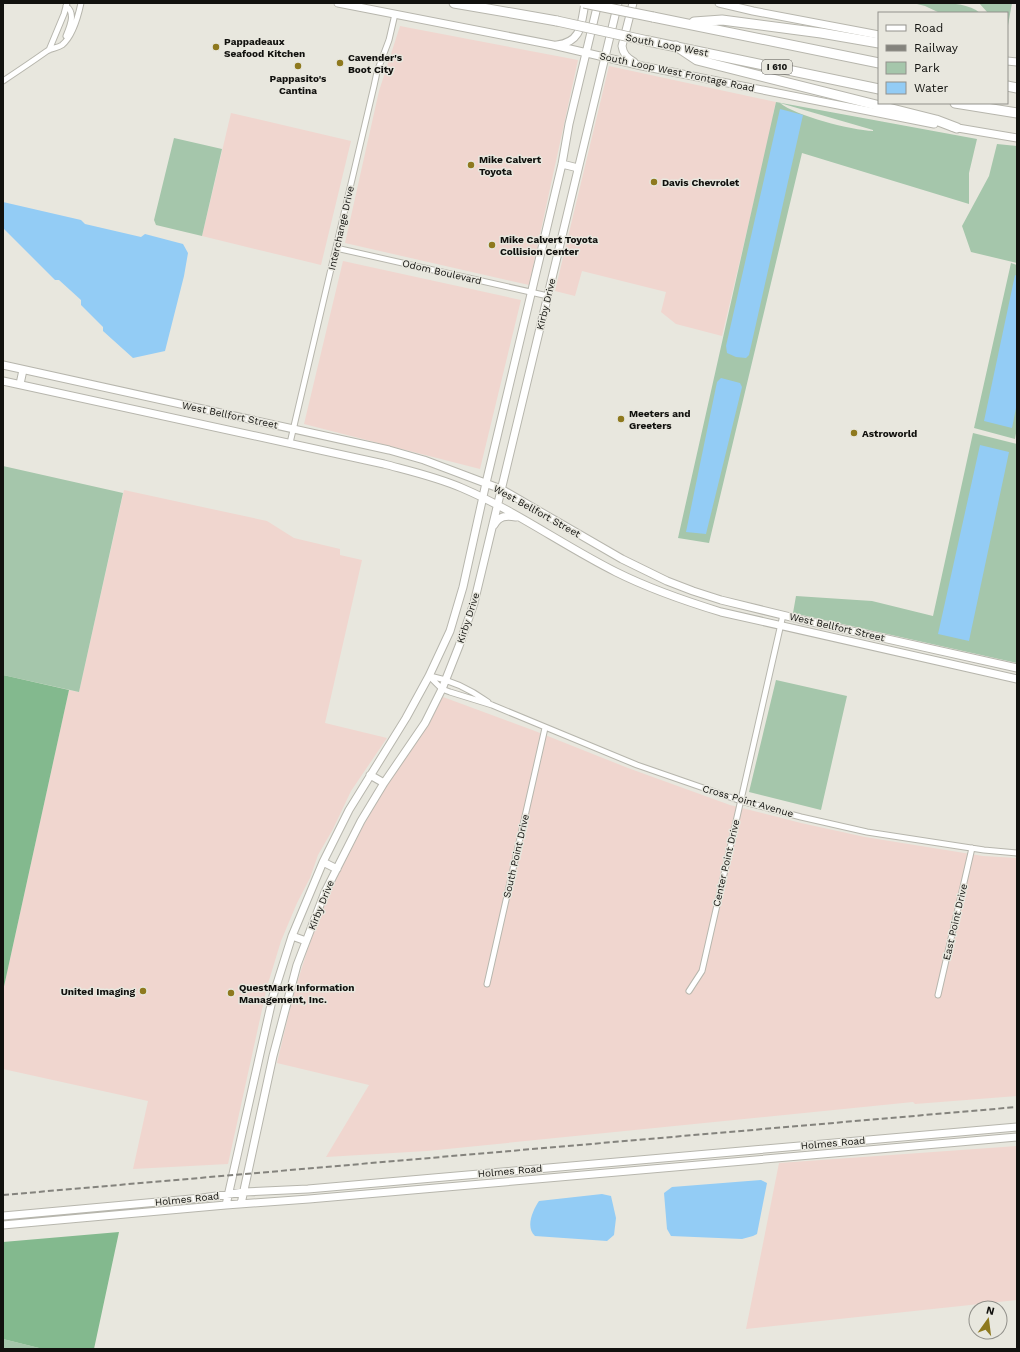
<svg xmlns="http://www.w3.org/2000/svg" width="1020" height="1352" font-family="'Work Sans',sans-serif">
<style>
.commercial{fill:#f0d6cf}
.green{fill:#a5c6ab;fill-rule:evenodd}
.forest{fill:#83b98e}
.water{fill:#93ccf5}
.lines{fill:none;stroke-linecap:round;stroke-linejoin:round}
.street-casing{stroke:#b7b6ad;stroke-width:7}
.secondary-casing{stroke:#b7b6ad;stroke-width:9}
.highway-casing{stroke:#b7b6ad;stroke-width:11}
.street{stroke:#fff;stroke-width:5}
.secondary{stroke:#fff;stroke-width:7}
.highway{stroke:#fff;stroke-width:9}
.rail{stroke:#84837d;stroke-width:2;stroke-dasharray:6 3;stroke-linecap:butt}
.highway-bridge-casing{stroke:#b7b6ad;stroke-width:11;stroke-linecap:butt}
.highway-bridge{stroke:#fff;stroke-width:9}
.poi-dot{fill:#8e791e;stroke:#e8e7de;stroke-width:1.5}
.labels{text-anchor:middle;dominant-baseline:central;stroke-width:3;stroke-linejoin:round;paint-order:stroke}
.shield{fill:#e8e7de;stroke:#52514c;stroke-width:1}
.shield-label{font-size:9px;font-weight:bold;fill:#11110e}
.poi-label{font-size:10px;font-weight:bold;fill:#11110e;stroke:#e8e7de;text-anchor:start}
.street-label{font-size:10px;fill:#11110e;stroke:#e8e7de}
</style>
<rect width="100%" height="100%" fill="#e8e7de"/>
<path class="commercial" d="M400,26L578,60L529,285L345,243L379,91Z
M609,66L776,102L773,114L774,117L722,336L676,324L661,312L666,292L582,271L575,296L555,291Z
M231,113L351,141L321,265L202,236Z
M343,261L521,300L480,469L304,424Z
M124,490L267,521L294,538L340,549V555L362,560L325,723L387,738L351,791L333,829L318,855L310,878L297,903L281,941L267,987L228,1164L133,1169L148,1101L3,1069V991L69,690L79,692Z
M443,697L535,731L628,768L730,805L801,823L865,837L983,856L1017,858V1096L915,1104L913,1102L427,1151L326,1157L369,1085L277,1063L293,996L308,948L332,886L379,796Z
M1017,1146V1300L746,1329L779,1163Z"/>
<path class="green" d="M913,3C932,3 966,0 980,13H940L925,6Z
M979,3H1012L1007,31V13H988Z
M776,102L977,139L969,173V204L802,153L709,543L678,538ZM780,103L873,130V131C851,130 796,116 780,103Z
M174,138L222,149L202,236L156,225L154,220Z
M997,144L1017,146V263L971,252L962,226L989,176Z
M1011,263L1017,265V428L1015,439L974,428Z
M973,433L1017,444V663L793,613L796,596L872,601L933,616Z
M3,466L123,493L79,692L3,675Z
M776,680L847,696L821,810L749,792Z
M3,1339L43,1349H3Z"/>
<path class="forest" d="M3,675L69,690L3,991Z
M119,1232L94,1349H43L3,1339V1242Z"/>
<path class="water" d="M780,109L803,115L749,355L746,358L736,357L727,353L726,346Z
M3,202L81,220L85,224L141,237L145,234L183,244L188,253L184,276L165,351L133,358L103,331V327L81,305V300L59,280H55L3,228Z
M1015,275L1017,276V403L1012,428L984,421Z
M721,378L740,383L742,387L706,534L686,532L717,382Z
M980,445L1009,452L969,641L938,634Z
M761,1180L767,1183L757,1234L753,1236L742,1239L671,1236L667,1229L664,1193L672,1187Z
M602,1194L611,1196L616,1218L614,1235L607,1241L535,1236C525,1227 533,1210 539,1201Z"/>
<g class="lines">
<defs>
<path id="street" d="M66,36C70,26 76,13 66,6
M49,50L64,14L67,3
M3,81C18,71 33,61 47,51C51,48 58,48 62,45C73,36 78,17 81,3
M336,248L548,296
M290,443L374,86L377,72L389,40L395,14
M429,676L442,689L450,692L492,705L637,765L741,801L801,817L867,832L984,850L1017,853
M430,676C451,680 471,690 488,702
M487,984L545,728
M689,991L702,971L783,615
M938,995L972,848"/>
<path id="secondary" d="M338,3L553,45L642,66L934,124
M633,3L622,46C623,54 627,58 634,62
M719,3L753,11L879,35
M557,45C582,42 581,24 585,3
M1007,61L1017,62
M952,127L1017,138
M562,164L578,168
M3,365L389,450L424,460L501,489L622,559L667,581L693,591L721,600L807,621L1017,668
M3,381L384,464C410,471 437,477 462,488C516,511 564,546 616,572C650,589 685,601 721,612L1017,679
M20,384L23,370
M494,525C499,516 506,515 516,517
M370,775L384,783
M323,862L337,869
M292,936L306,941
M241,1204L273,1056L297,965L325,892L361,821L384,783L425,723L442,689L459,646L474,603L618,3
M226,1205L273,996L292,936L323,862L349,810L406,718L429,676L450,631L463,587L486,483L562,164L569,124L598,3
M3,1216L202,1198L244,1192L308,1189L1017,1127
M3,1225L226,1205L309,1199L1017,1137"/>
<path id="highway" d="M454,3L557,21
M653,17L879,63
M694,22L722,20L821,33L879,43
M648,41L879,89
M676,46L697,60L936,120L957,128
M1007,86L1017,88
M955,103L1017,113"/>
</defs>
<use href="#street" class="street-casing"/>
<use href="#secondary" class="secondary-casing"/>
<use href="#highway" class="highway-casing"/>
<use href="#street" class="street"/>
<use href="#secondary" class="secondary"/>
<use href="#highway" class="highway"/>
<path class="rail" d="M3,1195L1017,1107"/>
<defs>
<path id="highway-bridge" d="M584,3L653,17
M557,21L648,41"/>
</defs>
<use href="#highway-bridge" class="highway-bridge-casing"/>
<use href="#highway-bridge" class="highway-bridge"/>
</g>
<g class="poi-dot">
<circle cx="216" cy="47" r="4"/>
<circle cx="340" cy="63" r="4"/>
<circle cx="298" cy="66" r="4"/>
<circle cx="471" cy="165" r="4"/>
<circle cx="654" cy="182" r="4"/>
<circle cx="492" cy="245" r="4"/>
<circle cx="621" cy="419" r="4"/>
<circle cx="854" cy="433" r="4"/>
<circle cx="143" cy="991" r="4"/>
<circle cx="231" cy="993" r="4"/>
</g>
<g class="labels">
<rect class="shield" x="762" y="60" width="30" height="14" rx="3"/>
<g class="shield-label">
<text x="777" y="67">I 610</text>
</g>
<g class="poi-label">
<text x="224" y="41">Pappadeaux<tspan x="224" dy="12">Seafood Kitchen</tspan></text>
<text x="348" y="57">Cavender's<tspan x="348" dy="12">Boot City</tspan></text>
<text x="298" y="78" text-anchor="middle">Pappasito's<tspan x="298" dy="12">Cantina</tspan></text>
<text x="479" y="159">Mike Calvert<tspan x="479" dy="12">Toyota</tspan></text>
<text x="662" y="182">Davis Chevrolet</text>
<text x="500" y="239">Mike Calvert Toyota<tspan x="500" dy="12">Collision Center</tspan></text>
<text x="629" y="413">Meeters and<tspan x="629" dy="12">Greeters</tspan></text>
<text x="862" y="433">Astroworld</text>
<text x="239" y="987">QuestMark Information<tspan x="239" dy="12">Management, Inc.</tspan></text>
<text x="135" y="991" text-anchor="end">United Imaging</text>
</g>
<g class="street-label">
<text transform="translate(667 45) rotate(11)">South Loop West</text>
<text transform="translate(677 72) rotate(12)">South Loop West Frontage Road</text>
<text transform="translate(341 228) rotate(-77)">Interchange Drive</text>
<text transform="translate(442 272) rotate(13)">Odom Boulevard</text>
<text transform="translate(546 304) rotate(-76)">Kirby Drive</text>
<text transform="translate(230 415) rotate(12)">West Bellfort Street</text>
<text transform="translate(537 511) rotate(29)">West Bellfort Street</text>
<text transform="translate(468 618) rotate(-72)">Kirby Drive</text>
<text transform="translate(837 627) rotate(13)">West Bellfort Street</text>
<text transform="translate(748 801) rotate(16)">Cross Point Avenue</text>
<text transform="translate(516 856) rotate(-77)">South Point Drive</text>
<text transform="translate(726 863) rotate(-77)">Center Point Drive</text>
<text transform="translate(321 905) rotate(-68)">Kirby Drive</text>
<text transform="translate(955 922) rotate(-77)">East Point Drive</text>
<text transform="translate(833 1143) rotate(-5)">Holmes Road</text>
<text transform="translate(510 1171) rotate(-5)">Holmes Road</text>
<text transform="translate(187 1199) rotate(-6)">Holmes Road</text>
</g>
</g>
<rect width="1020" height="1352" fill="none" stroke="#11110e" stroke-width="8"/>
<rect x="878" y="12" width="130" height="92" fill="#e8e7de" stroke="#92918b"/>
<rect x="886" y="25" width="20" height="6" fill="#ffffff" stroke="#92918b"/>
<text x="914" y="32" font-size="12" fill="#11110e">Road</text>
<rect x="886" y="45" width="20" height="6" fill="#84837d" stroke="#92918b"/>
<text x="914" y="52" font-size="12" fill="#11110e">Railway</text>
<rect x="886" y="62" width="20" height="12" fill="#a5c6ab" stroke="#92918b"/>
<text x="914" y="72" font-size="12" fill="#11110e">Park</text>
<rect x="886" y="82" width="20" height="12" fill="#93ccf5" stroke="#92918b"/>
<text x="914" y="92" font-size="12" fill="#11110e">Water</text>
<g transform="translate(988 1320) rotate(14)"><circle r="19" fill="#e8e7de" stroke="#92918b"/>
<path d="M0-3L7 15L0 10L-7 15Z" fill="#8e791e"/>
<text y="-6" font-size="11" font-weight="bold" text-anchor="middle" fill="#11110e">N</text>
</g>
</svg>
